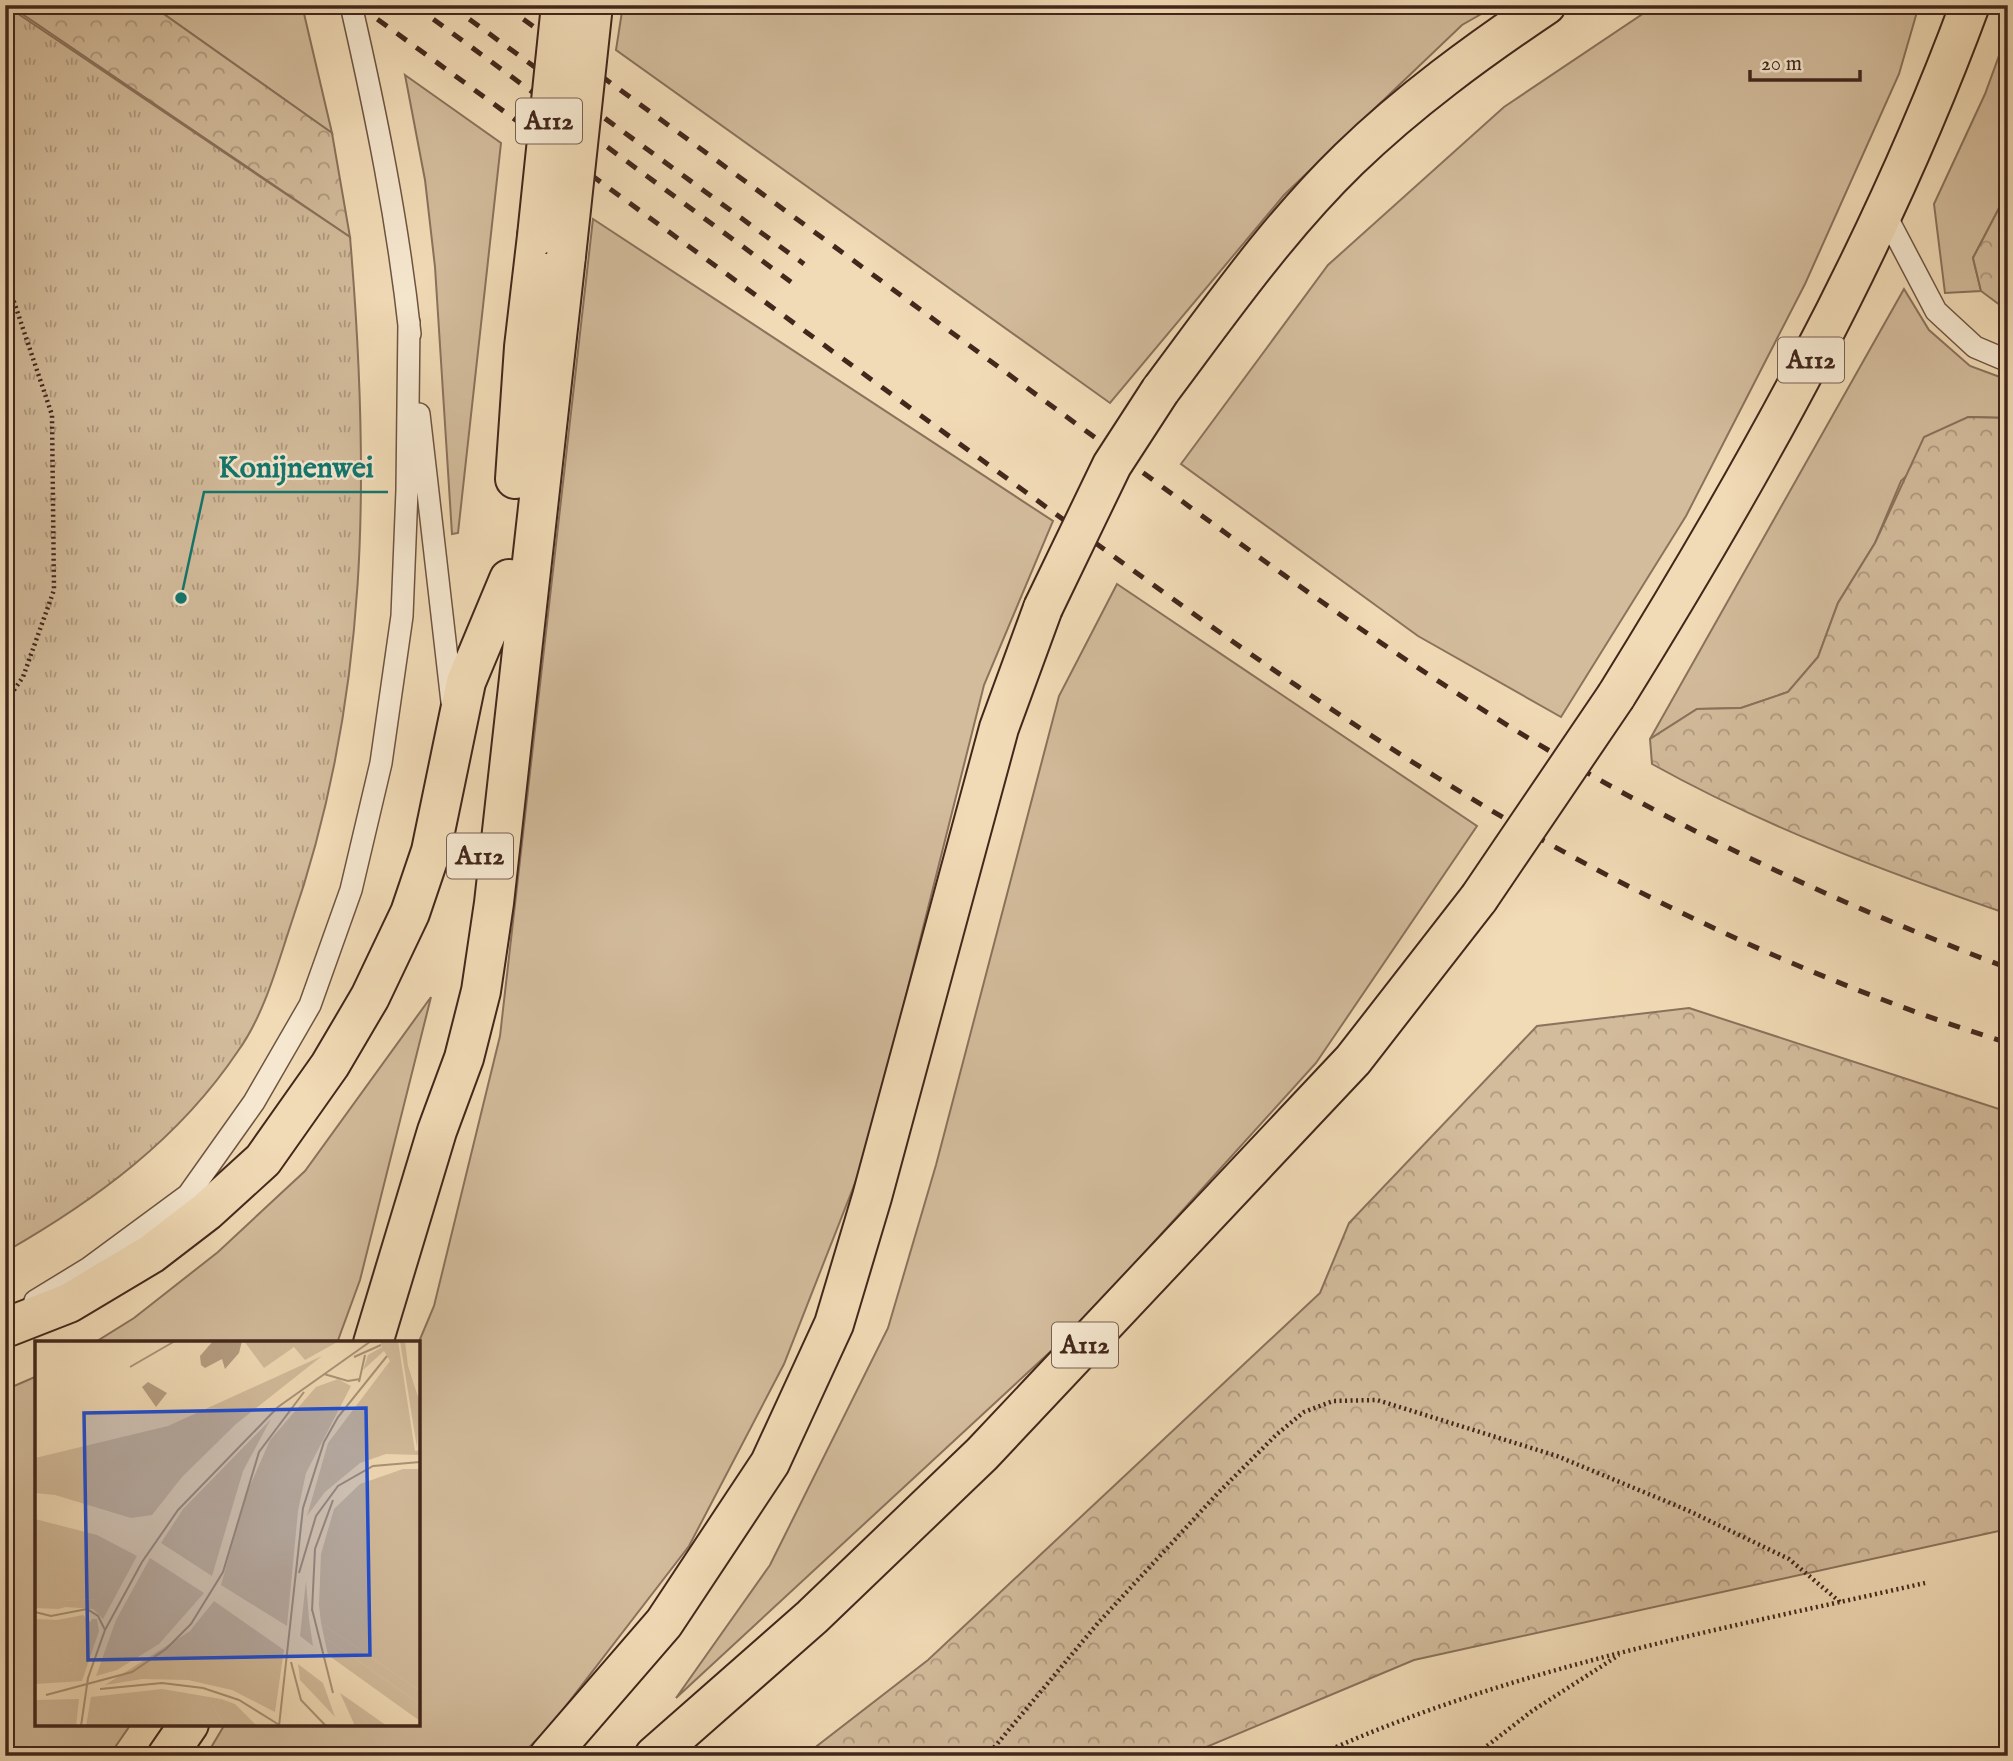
<svg xmlns="http://www.w3.org/2000/svg" width="2013" height="1761" font-family="'IM FELL English',serif">
<style>
.grass{fill:#d3bc9c;stroke:#8a725c;stroke-width:2}
.forest{fill:url(#forest-crowns);stroke:#8a725c;stroke-width:2}
.park{fill:url(#park-tufts);stroke:#8a725c;stroke-width:2}
.lines{fill:none;stroke-linecap:round;stroke-linejoin:round}
.lane-casing{stroke:#6e5442;stroke-width:24}
.highway-casing{stroke:#42271c;stroke-width:42}
.path{stroke:#42271c;stroke-width:4.5;stroke-dasharray:2 3.5;stroke-linecap:butt}
.lane{stroke:#f6e8d0;stroke-width:21}
.highway{stroke:#f1dbb6;stroke-width:38}
.rail{stroke:#42271c;stroke-width:5;stroke-dasharray:12 12;stroke-linecap:butt}
.highway-bridge-casing{stroke:#42271c;stroke-width:42;stroke-linecap:butt}
.highway-bridge{stroke:#f1dbb6;stroke-width:38}
.labels{text-anchor:middle;dominant-baseline:central;stroke-width:5;stroke-linejoin:round;paint-order:stroke}
.shield{fill:#f6e8d0;stroke:#786152;stroke-width:2}
.shield-label{font-size:26px;font-weight:bold;fill:#42271c}
.inset-road{fill:none;stroke:#ab9378;stroke-width:2}
.view{fill:#1d4ed8;fill-opacity:0.15;stroke:#1d4ed8;stroke-width:3.5}
.inset-edge{fill:none;stroke:#42271c;stroke-width:3.5}
.leader{fill:none;stroke:#0f766e;stroke-width:2.5}
.callout-dot{fill:#0f766e;stroke:#f6e8d0;stroke-width:2.5}
.callout-label{font-size:30px;text-anchor:middle;font-weight:bold;fill:#0f766e;stroke:#f6e8d0;stroke-width:5;stroke-linejoin:round;paint-order:stroke}
</style>
<defs>
<pattern id="forest-crowns" width="20" height="18" patternUnits="userSpaceOnUse" patternTransform="scale(1.75)"><rect width="20" height="18" fill="#d3bc9c"/><path d="M2 6a3 3 0 1 1 6 0M12 15a3 3 0 1 1 6 0" fill="none" stroke="#ad997e"/></pattern>
<pattern id="park-tufts" width="24" height="20" patternUnits="userSpaceOnUse" patternTransform="scale(1.75)"><rect width="24" height="20" fill="#d3bc9c"/><path d="M3 7l-1-3M5 7V3M7 7l1-3M15 17l-1-3M17 17v-4M19 17l1-3" fill="none" stroke="#ad997e"/></pattern>
</defs>
<rect width="100%" height="100%" fill="#f1dbb6"/>
<filter id="stains"><feTurbulence type="fractalNoise" baseFrequency=".00286" numOctaves="4"/><feColorMatrix values="0 0 0 0 .2 0 0 0 0 .09 0 0 0 0 .02 0 0 0 .5 -.17"/></filter>
<radialGradient id="worn" r=".72"><stop offset=".6" stop-color="#630" stop-opacity="0"/><stop offset="1" stop-color="#630" stop-opacity=".3"/></radialGradient>
<path class="grass" d="M151,5H302L332,133Z
M623,5H1497L1462,25L1284,195L1110,403L616,50Z
M1656,5H1919L1899,74L1805,284L1686,516L1561,717L1418,636L1181,464L1328,265L1504,107Z
M2008,31V191L1973,258L1981,291L1945,293L1934,204L1985,94Z
M405,75L501,143L458,533L452,534L435,267L425,180Z
M593,219L1053,521L984,685L866,1155L784,1364L689,1546L548,1729L520,1756H206L225,1724H418V1344L434,1306L500,1036Z
M1904,289L1929,330L1970,366L2008,380V418L1968,417L1901,481L1875,543L1838,603L1818,657L1788,692L1741,708L1697,709L1650,739Z
M1117,584L1477,826L1316,1063L1077,1327L676,1698L770,1565L888,1328L936,1165L1059,696Z
M431,997L360,1280L337,1343H94L134,1318L218,1252L305,1171Z
M37,1376V1724H131L109,1756H5V1390Z"/>
<path class="forest" d="M9,5H151L332,133L350,237Z
M2008,191V311L1981,291L1973,258Z
M1968,417L2008,418V914C1886,872 1765,827 1652,764L1650,739L1697,709L1741,708L1788,692L1818,657L1838,603L1875,543L1924,437Z
M1689,1008L2008,1112V1529L1414,1660L1185,1756H804L928,1660L1320,1293L1349,1223L1537,1026Z"/>
<path class="park" d="M5,5L350,237C370,473 370,697 291,924C277,966 264,1015 238,1051C179,1139 96,1200 5,1252Z"/>
<g class="lines">
<defs>
<path id="lane" d="M351,5C376,114 398,222 410,334
M1884,212L1936,311L1975,347L2008,361
M419,414L452,702
M35,1301L89,1268L188,1195L254,1102L310,1005L351,890L381,763L402,616L407,490L409,322"/>
<path id="highway" d="M1160,391C1220,311 1277,229 1349,159C1409,101 1476,52 1546,5
M515,479L524,347L537,236
M1616,696C1753,475 1880,249 1970,5
M5,1328L69,1303L151,1254L207,1211L263,1160L330,1065L370,997L410,913L431,851L466,682L509,579
M373,1343L437,1131L464,1058L481,991L494,903L566,256
M167,1756L189,1724
M549,1756L664,1623L770,1463L834,1324L872,1197L999,728L1043,608
M654,1756L812,1617L982,1454L1353,1060L1479,898"/>
</defs>
<use href="#lane" class="lane-casing"/>
<use href="#highway" class="highway-casing"/>
<path class="path" d="M5,275L52,415L54,590L23,677L5,703
M987,1756L1098,1623L1217,1494L1277,1434L1304,1412L1333,1401L1377,1400L1557,1456L1687,1510L1789,1559L1840,1602
M1316,1756C1508,1668 1719,1630 1925,1583
M1474,1756L1532,1711L1619,1655"/>
<use href="#lane" class="lane"/>
<use href="#highway" class="highway"/>
<path class="rail" d="M358,5C568,158 777,311 986,463C1135,572 1282,681 1438,778C1612,887 1812,982 2008,1043
M414,5L791,282
M450,5L804,264
M504,5C686,138 868,271 1049,404C1224,531 1396,663 1584,771C1720,849 1862,913 2008,968"/>
<defs>
<path id="highway-bridge" d="M537,236L561,5
M566,256L593,5
M1043,608L1112,465L1160,391
M1479,898L1616,696"/>
</defs>
<use href="#highway-bridge" class="highway-bridge-casing"/>
<use href="#highway-bridge" class="highway-bridge"/>
</g>
<g class="labels">
<g class="shield">
<rect x="516" y="98.5" width="66" height="45" rx="5"/>
<rect x="1778" y="337.5" width="66" height="45" rx="5"/>
<rect x="447" y="833.5" width="66" height="45" rx="5"/>
<rect x="1052" y="1322.5" width="66" height="45" rx="5"/>
</g>
<g class="shield-label">
<text x="549" y="121">A112</text>
<text x="1811" y="360">A112</text>
<text x="480" y="856">A112</text>
<text x="1085" y="1345">A112</text>
</g>
</g>
<g transform="translate(35 1341)">
<rect width="385" height="385" fill="#f1dbb6"/>
<path d="M345,0H363L380,110L385,109V114L351,113L325,122L290,151L272,175L293,102L355,20L349,10L328,29L333,14L347,6ZM365,0H370L373,25L385,62L382,107ZM303,38L316,45L271,132L263,170L252,285L186,244L211,154L235,99L281,46ZM236,78L208,130L177,235L126,202L148,168ZM102,215L68,278L58,268L31,266L26,260L64,258L83,221ZM115,217L169,252L124,303L82,329L61,335L81,279ZM271,240L274,278L278,305L265,295ZM179,260L249,309L240,371L197,349L153,339L107,338L70,344L155,290ZM57,278H62L64,290L47,340L0,343V328L39,322ZM289,296L385,363V380L293,314ZM127,348L186,358L178,365L189,385H51L56,356ZM44,358L41,385H0V359Z" fill="#d3bc9c"/>
<path d="M287,15L201,83L147,136L117,174L96,177L20,154L0,152V117L133,85ZM0,178L62,194L102,215L83,222L64,258L27,260L31,266L23,268L0,267ZM48,274L58,283L39,322L1,329L0,278L22,279ZM286,282L385,350V363L289,296ZM263,323L288,342L300,376L265,339ZM305,352L328,368L352,385H320ZM186,358L200,363L222,385H189L178,365Z" fill="#d3bc9c"/>
<path d="M209,0H304L270,19L259,6L229,27ZM368,128H385V350L286,282L284,264L286,213L299,168L325,143Z" fill="#d3bc9c"/>
<path d="M178,0H207L204,12L190,28L187,18L170,27L166,24L165,15ZM113,41L132,52L121,66L107,46Z" fill="#b69e82"/>
<path class="inset-road" d="M319,16L346,4M95,26L140,0M289,33L313,40L325,38M324,41L330,14M264,232L281,175L303,145L338,125L385,121M277,268L298,352M277,270L280,208L298,159M0,271L16,275L52,268L63,275L70,289M256,321L266,359L291,385M65,348L127,342L168,347L204,359L246,385M11,354L97,331L131,308L156,283L188,231L224,111L269,51M46,385L53,337L70,289L107,221L143,169L243,66L336,0M244,385L268,167L289,101L303,76L352,15"/>
<path class="view" d="M331,67L335,314L53,319L49,72Z"/>
<rect width="385" height="385" class="inset-edge"/>
</g>
<path class="leader" d="M181 598L204 492H388"/>
<circle class="callout-dot" cx="181" cy="598" r="7"/>
<g class="callout-label">
<text x="296" y="477">Konijnenwei</text>
</g>
<rect width="2013" height="1761" fill="none" stroke="#f1dbb6" stroke-width="28"/>
<rect x="7" y="7" width="1999" height="1747" fill="none" stroke="#42271c" stroke-width="3.5"/>
<rect x="14" y="14" width="1985" height="1733" fill="none" stroke="#42271c" stroke-width="2"/>
<path d="M1750 70v10h110v-10" fill="none" stroke="#42271c" stroke-width="3.5"/>
<text x="1761" y="70" font-size="21" fill="#42271c" stroke="#f6e8d0" stroke-width="5" paint-order="stroke">20 m</text>
<rect width="100%" height="100%" filter="url(#stains)"/>
<rect width="100%" height="100%" fill="url(#worn)"/>
</svg>
